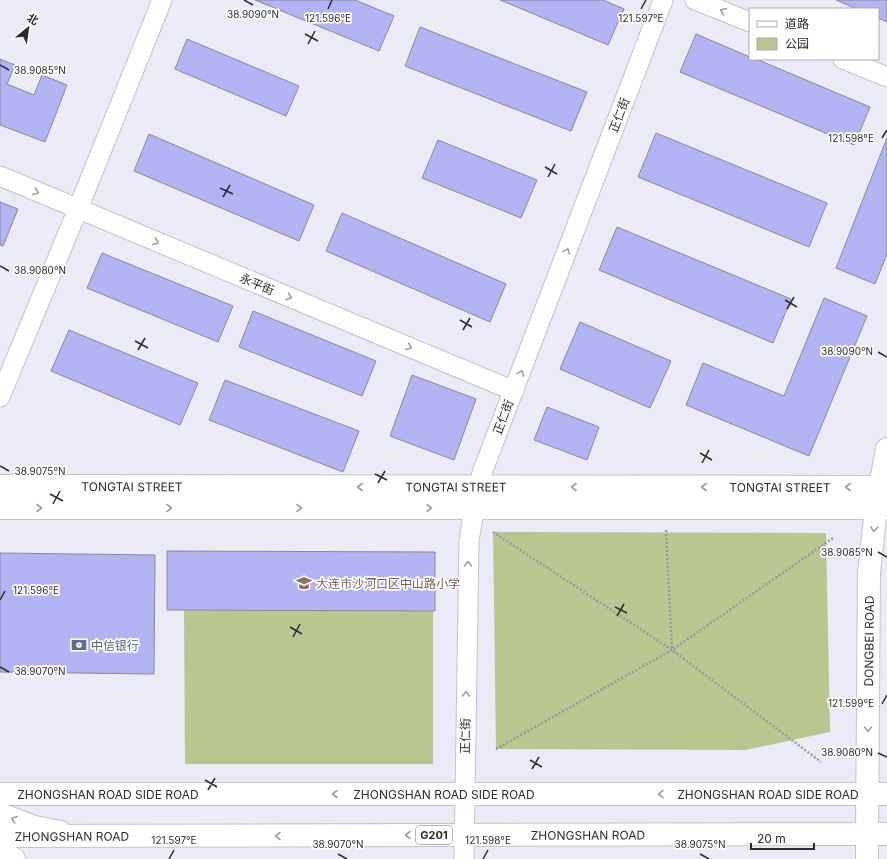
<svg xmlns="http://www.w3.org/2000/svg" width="887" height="859" font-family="Inter,'Noto Sans SC',sans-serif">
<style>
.green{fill:#b8c78f}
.building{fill:#b2b3f3;stroke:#898994}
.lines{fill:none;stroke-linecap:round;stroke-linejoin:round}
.street-casing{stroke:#c2c3ce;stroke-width:21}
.secondary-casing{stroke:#c2c3ce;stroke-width:24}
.primary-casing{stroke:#c2c3ce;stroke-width:24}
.highway-casing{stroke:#c2c3ce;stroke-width:24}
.path{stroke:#9797a0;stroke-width:2.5;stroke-dasharray:2 2;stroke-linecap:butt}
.street{stroke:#fff;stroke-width:19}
.secondary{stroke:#fff;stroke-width:22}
.primary{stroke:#fff;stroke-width:22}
.highway{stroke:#fff;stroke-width:22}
.oneway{stroke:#9f9fa1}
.ticks{fill:none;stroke:#2a2a2f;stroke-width:1.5}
.labels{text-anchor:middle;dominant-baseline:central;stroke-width:3.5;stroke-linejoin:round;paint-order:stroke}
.shield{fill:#fff;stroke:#6a6a6d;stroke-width:1}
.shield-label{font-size:11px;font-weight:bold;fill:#2a2a2f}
.street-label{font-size:12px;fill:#2a2a2f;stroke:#fff}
.education-label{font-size:12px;fill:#785e54;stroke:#fff;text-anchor:start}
.service-label{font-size:12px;fill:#4e5e75;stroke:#fff;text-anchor:start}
.ticks-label{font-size:10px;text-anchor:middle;fill:#2a2a2f;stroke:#fff;stroke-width:3.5;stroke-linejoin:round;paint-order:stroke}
</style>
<rect width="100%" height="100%" fill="#eaebf6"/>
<path class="green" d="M493,532L826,533L830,732L745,750L496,749Z
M433,608V764H185L184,609Z"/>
<path class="building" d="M255,0H355L394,16L379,51Z
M500,0H603L624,9L608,45Z
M836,0H887V22L878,18V9H857Z
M420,27L587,92L571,131L405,66Z
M696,34L750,57V59H756L870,107L854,145L680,72Z
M187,39L299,86L286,116L175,69Z
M0,59L15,65L7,84L34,95L42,75L67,85L45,142L0,125Z
M656,133L827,203L809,247L638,177Z
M149,134L314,205L299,241L134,171Z
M887,138V254L875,284L836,268Z
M438,140L537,180L521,218L422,178Z
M0,202L18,209L3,246L0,245Z
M342,213L506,284L490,322L326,251Z
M617,227L791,299L773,343L599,270Z
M102,253L233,306L218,342L87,288Z
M824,298L867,316L809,456L686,405L703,363L784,396Z
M253,311L376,361L362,396L239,347Z
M580,322L671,361L650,408L560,369Z
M69,330L198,383L180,425L51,371Z
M412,375L476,399L454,460L390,436Z
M225,380L359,431L343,472L209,420Z
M547,407L599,427L587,460L534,440Z
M167,551L435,552V611L167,610Z
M0,553L155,555L154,674L0,672Z"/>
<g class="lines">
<defs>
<path id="street" d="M695,0L750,22
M843,59L887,77
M0,176L514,391
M0,397L78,209L162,0
M464,859L469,541L478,487L483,470L663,0"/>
<g id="secondary">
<path id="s1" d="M0,486L887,487"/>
<path d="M0,508H887"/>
<path d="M868,794H887"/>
<path d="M0,814L35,827L60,832"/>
<path d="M0,850L14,859"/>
</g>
<g id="primary">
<path id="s2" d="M0,794H868"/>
<path d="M867,859V834H887"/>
</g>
<g id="highway">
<path id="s3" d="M0,836L867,834L869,573L876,508L887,449"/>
</g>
</defs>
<use href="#street" class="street-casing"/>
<use href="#secondary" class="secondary-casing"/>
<use href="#primary" class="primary-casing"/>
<use href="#highway" class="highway-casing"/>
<path class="path" d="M666,530L672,650
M493,532L672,650L821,762
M496,749L672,650L833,538"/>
<use href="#street" class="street"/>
<use href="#secondary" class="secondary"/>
<use href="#primary" class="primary"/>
<use href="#highway" class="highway"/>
</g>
<defs><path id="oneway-chevron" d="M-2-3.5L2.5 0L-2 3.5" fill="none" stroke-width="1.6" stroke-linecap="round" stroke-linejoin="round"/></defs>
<g class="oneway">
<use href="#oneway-chevron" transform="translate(723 11) rotate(-158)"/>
<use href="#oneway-chevron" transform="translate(36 192) rotate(23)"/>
<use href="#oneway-chevron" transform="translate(156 242) rotate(23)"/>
<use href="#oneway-chevron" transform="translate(567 251) rotate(-69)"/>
<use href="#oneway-chevron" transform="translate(289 297) rotate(23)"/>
<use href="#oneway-chevron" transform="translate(409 347) rotate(23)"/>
<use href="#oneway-chevron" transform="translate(521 373) rotate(-69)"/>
<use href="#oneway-chevron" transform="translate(360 487) rotate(-180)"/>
<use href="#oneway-chevron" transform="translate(574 487) rotate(-180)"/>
<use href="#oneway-chevron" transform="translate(704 487) rotate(-180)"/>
<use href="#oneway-chevron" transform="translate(848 487) rotate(-180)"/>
<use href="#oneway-chevron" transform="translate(39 508)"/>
<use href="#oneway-chevron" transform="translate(169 508)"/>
<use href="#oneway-chevron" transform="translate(299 508)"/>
<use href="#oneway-chevron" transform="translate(429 508)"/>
<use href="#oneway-chevron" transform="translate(874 529) rotate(96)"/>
<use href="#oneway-chevron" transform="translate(468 564) rotate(-89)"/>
<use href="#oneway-chevron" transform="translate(466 694) rotate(-89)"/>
<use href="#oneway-chevron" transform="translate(868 729) rotate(90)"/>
<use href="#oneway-chevron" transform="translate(335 794) rotate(-180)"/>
<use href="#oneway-chevron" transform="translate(661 794) rotate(-180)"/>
<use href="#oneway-chevron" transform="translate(14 819) rotate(-160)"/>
<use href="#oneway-chevron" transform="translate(408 835) rotate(180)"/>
<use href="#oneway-chevron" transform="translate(278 836) rotate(180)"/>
</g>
<path class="ticks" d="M244,0L253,5M328,9L332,0M641,9L646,0M305,34L318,41M308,44L315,31M0,65L9,70M882,138L887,130M545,167L557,174M548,177L555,164M220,188L233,194M223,197L230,185M0,266L9,271M785,300L797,307M787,309L794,297M460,320L472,327M463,330L470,318M135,341L148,348M138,350L145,338M878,352L887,357M700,453L712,460M702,463L709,450M0,466L9,471M375,474L387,480M378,483L385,471M50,494L63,501M53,504L60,491M878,552L887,557M0,600L5,591M615,607L627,613M617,616L624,604M290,627L302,634M293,637L300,624M0,667L9,672M882,704L887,695M878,753L887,757M530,760L542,767M532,769L539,757M205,780L217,787M208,790L215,778M338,854L347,859M700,854L709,859M169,859L174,850M483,859L488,850"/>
<defs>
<symbol id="school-bare" viewBox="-9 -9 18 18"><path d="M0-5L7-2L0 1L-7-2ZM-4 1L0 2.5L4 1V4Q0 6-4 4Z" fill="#8d6e63" stroke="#fff" stroke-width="2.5" paint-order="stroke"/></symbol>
<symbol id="bank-bare" viewBox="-9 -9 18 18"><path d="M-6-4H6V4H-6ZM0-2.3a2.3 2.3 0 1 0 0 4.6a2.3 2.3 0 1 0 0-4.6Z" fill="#5c6f8a" stroke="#fff" stroke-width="2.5" paint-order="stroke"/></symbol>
</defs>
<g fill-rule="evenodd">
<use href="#school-bare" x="293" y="572" width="22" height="22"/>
<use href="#bank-bare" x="68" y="634" width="22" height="22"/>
</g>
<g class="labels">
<rect class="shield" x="416" y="826" width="36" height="18" rx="3"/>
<g class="shield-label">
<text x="434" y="835">G201</text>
</g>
<g class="street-label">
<text transform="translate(619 115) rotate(-69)">正仁街</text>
<text transform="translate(257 284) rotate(23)">永平街</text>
<text transform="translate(503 417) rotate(-69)">正仁街</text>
<text stroke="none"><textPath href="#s1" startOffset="132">TONGTAI STREET</textPath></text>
<text stroke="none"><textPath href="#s1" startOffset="456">TONGTAI STREET</textPath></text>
<text stroke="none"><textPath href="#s1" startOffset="780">TONGTAI STREET</textPath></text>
<text stroke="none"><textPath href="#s3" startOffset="1060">DONGBEI ROAD</textPath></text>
<text transform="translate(465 736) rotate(-89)">正仁街</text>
<text stroke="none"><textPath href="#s2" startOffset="108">ZHONGSHAN ROAD SIDE ROAD</textPath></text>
<text stroke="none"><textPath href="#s2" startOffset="444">ZHONGSHAN ROAD SIDE ROAD</textPath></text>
<text stroke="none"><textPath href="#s2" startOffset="768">ZHONGSHAN ROAD SIDE ROAD</textPath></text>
<text stroke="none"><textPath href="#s3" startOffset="588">ZHONGSHAN ROAD</textPath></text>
<text stroke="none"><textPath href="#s3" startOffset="72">ZHONGSHAN ROAD</textPath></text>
</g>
<g class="education-label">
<text x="316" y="583">大连市沙河口区中山路小学</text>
</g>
<g class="service-label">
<text x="91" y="645">中信银行</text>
</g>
</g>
<g class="ticks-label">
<text x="253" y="18">38.9090°N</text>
<text x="328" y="22">121.596°E</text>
<text x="641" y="22">121.597°E</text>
<text x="40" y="74">38.9085°N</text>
<text x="851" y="142">121.598°E</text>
<text x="40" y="274">38.9080°N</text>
<text x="847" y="355">38.9090°N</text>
<text x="40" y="475">38.9075°N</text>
<text x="847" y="556">38.9085°N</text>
<text x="36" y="594">121.596°E</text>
<text x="40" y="675">38.9070°N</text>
<text x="851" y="707">121.599°E</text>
<text x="847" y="756">38.9080°N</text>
<text x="174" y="844">121.597°E</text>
<text x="488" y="844">121.598°E</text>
<text x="338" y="848">38.9070°N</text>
<text x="700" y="848">38.9075°N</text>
</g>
<rect x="749" y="8" width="130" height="52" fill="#ffffff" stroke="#aaaaac"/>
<rect x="757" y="21" width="20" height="6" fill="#ffffff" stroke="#aaaaac"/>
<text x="785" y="28" font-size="12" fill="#2a2a2f">道路</text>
<rect x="757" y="38" width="20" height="12" fill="#b8c78f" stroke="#aaaaac"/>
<text x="785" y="48" font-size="12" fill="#2a2a2f">公园</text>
<g transform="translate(28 28) rotate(29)" stroke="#ffffff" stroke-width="3" paint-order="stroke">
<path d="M0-3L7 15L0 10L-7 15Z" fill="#2a2a2f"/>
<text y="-6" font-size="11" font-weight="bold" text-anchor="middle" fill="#2a2a2f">北</text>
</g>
<path d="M751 843v6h63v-6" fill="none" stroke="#2a2a2f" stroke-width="2"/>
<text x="757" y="843" font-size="12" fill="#2a2a2f" stroke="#ffffff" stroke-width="3" paint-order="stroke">20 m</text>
</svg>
